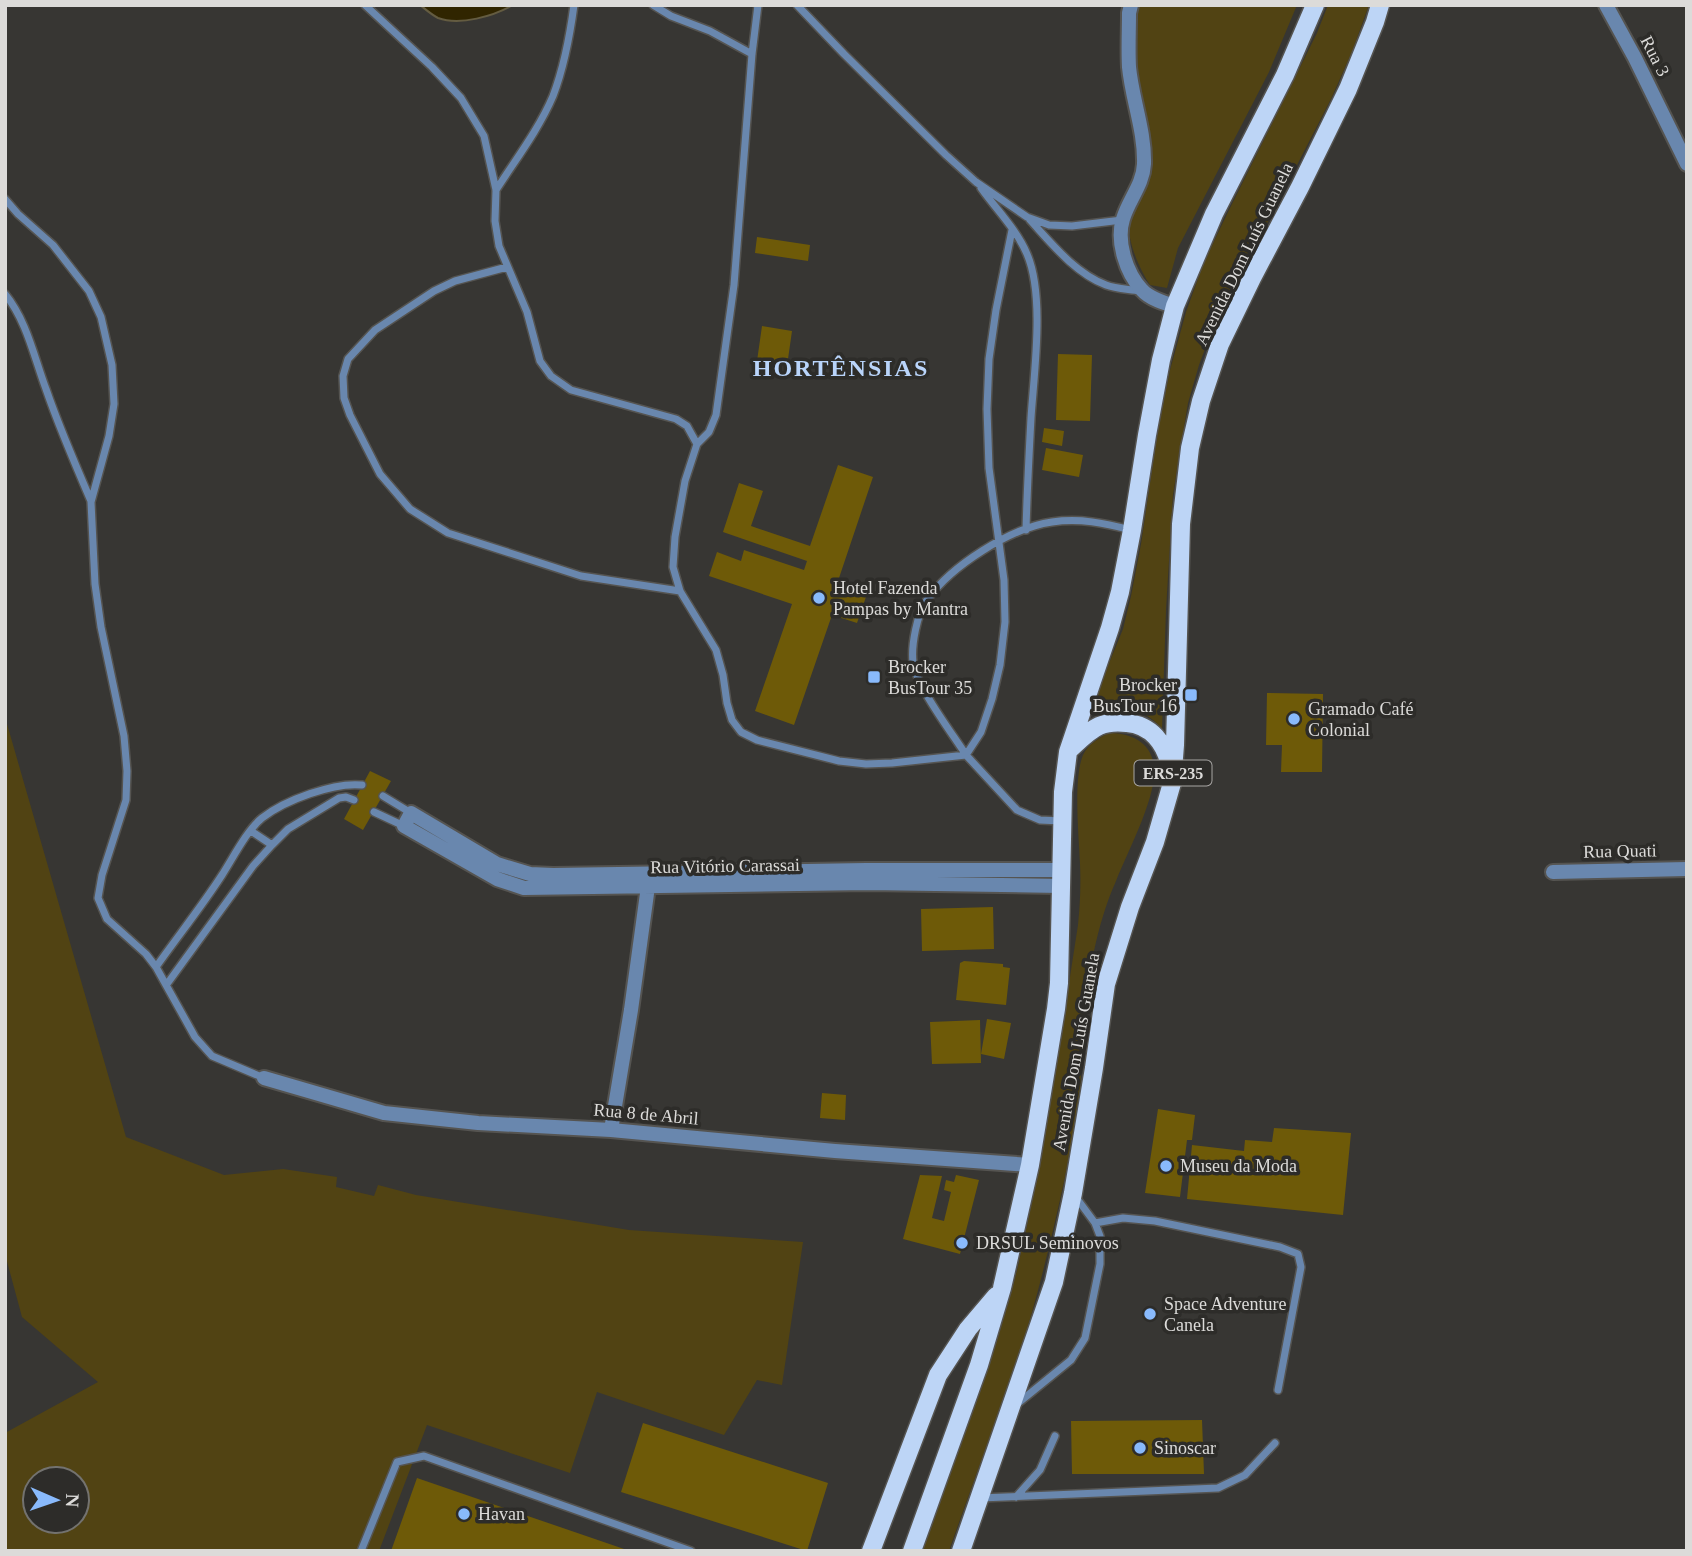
<svg xmlns="http://www.w3.org/2000/svg" width="1692" height="1556" font-family="'Times New Roman',serif">
<style>
.green{fill:#514313;fill-rule:evenodd}
.water{fill:#302500;stroke:#645c41;stroke-width:2}
.building{fill:#6e5a08}
.lines{fill:none;stroke-linecap:round;stroke-linejoin:round}
.lane-casing{stroke:#555451;stroke-width:10}
.street-casing{stroke:#555451;stroke-width:18}
.primary-casing{stroke:#555451;stroke-width:21}
.lane{stroke:#6987ae;stroke-width:7}
.street{stroke:#6987ae;stroke-width:14}
.primary{stroke:#bdd5f6;stroke-width:18}
.poi-dot{fill:#89bafc;stroke:#2d2c29;stroke-width:2.5}
.labels{text-anchor:middle;dominant-baseline:central;stroke-width:7;stroke-linejoin:round;paint-order:stroke}
.shield{fill:#2d2c29;stroke:#a8a6a4;stroke-width:2}
.shield-label{font-size:16px;font-weight:bold;fill:#dcdbd9}
.street-label{font-size:18px;fill:#dcdbd9;stroke:#2d2c29}
.poi-label{font-size:18px;fill:#dcdbd9;stroke:#2d2c29;text-anchor:start}
.district-label{font-size:24px;font-weight:bold;letter-spacing:2px;fill:#b9d4fa;stroke:#2d2c29}
</style>
<rect width="100%" height="100%" fill="#373633"/>
<path class="green" d="M1135,5H1297L1269,72L1178,248L1167,288L1150,285C1140,270 1125,238 1130,220C1135,197 1151,187 1149,160C1146,108 1126,57 1135,5Z
M1328,5H1369L1352,52L1331,99L1213,328L1199,365L1188,403L1173,495L1166,610L1162,729C1150,713 1128,705 1107,708C1101,709 1093,714 1087,717L1123,629L1131,596L1141,544L1158,429L1170,370L1186,312L1204,262L1228,212L1317,33Z
M5,717L126,1137L224,1175L283,1169L337,1177L336,1187L374,1196L378,1185L416,1195L629,1230L803,1242L782,1385L757,1380L724,1435L597,1392L570,1473L427,1425L379,1551H5V1433L98,1382L22,1317L5,1254ZM35,1479H77V1521H35Z
M1108,733C1130,733 1151,741 1154,766C1158,795 1127,853 1116,881C1106,903 1099,928 1094,951C1084,996 1084,1043 1080,1088C1077,1118 1071,1148 1065,1177C1055,1223 1044,1270 1031,1316C1007,1395 976,1473 949,1551H921C955,1458 993,1366 1017,1270C1044,1156 1060,1040 1078,925C1080,905 1081,885 1080,864C1079,837 1073,779 1083,755C1088,744 1098,739 1108,733Z"/>
<path class="water" d="M420,5H513C494,16 460,26 438,18C432,15 425,9 420,5Z"/>
<path class="building" d="M757,237L810,245L808,261L755,253Z
M762,326L792,331L787,366L757,361Z
M1058,354L1092,355L1090,421L1056,420Z
M1044,428L1064,431L1062,446L1042,442Z
M1046,448L1083,455L1079,477L1042,470Z
M838,465L873,477L838,581L868,591L857,623L832,615L794,725L755,711L792,604L709,576L717,552L741,561L744,550L804,570L807,561L723,532L739,483L763,491L751,526L810,546Z
M1267,693L1323,694L1322,772H1281L1282,745H1266Z
M370,771L391,781L363,830L344,819Z
M993,907L994,949L922,951L921,909Z
M964,961L1003,964V967L1010,968L1006,1005L956,1000L960,963Z
M987,1019L1011,1023L1004,1059L981,1054Z
M980,1020L981,1063L932,1064L930,1022Z
M822,1093L846,1095L845,1120L820,1118Z
M1158,1109L1195,1115L1192,1140H1187L1180,1197L1145,1193Z
M1274,1128L1351,1133L1343,1215L1187,1199L1192,1145L1244,1151L1245,1140L1272,1142Z
M920,1175L942,1176L932,1218L944,1221L951,1192L944,1190L946,1180L954,1182L956,1175L979,1180L960,1254L903,1239Z
M1202,1420L1204,1474H1072L1071,1421Z
M643,1423L828,1483L807,1551L621,1492Z
M417,1478L627,1550V1551H391Z"/>
<g class="lines">
<defs>
<path id="lane" d="M365,5L432,67L461,98L484,136L496,190L495,221L499,246L527,312L540,361L551,376L571,390L676,419L687,426L697,444
M653,5L671,16L710,31L752,54
M758,5L752,54L734,285L716,415L709,432L697,444L685,481L675,537L673,567L680,591L716,650L723,675L727,703L732,720L741,732L757,740L839,761L866,764L892,763L966,755L1017,810L1040,820L1061,821
M797,5L844,54L946,155L976,182L1027,217L1049,225L1072,226L1122,220
M981,188C996,209 1017,230 1027,254C1045,296 1034,372 1031,418C1029,455 1027,492 1026,530
M496,190C516,159 539,129 553,96C564,67 570,35 574,5
M5,199L18,214L53,245L89,291L101,317L112,365L114,404L109,436L91,502L95,584L101,627L124,736L127,771L126,800L102,875L98,898L107,919L146,954L156,967L195,1037L212,1056L264,1078
M1030,220C1052,244 1075,273 1106,285C1116,289 1129,289 1140,291
M1012,230L996,310L989,359L987,409L989,468L1004,580L1005,622L1000,665L992,699L981,732L966,755C952,733 916,686 913,662C911,646 917,613 927,600C951,566 1010,528 1052,522C1080,518 1104,523 1131,530
M507,267L455,281L434,291L375,330L348,359L343,376L344,398L350,415L380,474L410,509L448,533L581,576L680,591
M5,294C27,321 34,357 46,389C59,427 75,464 91,501
M383,796L411,813
M374,812L404,826
M251,831L272,845
M156,967C178,936 202,906 222,875C233,858 247,830 262,818C285,800 334,782 362,785
M167,984L253,866L272,845L288,829L339,798L346,797L354,800
M1095,1223L1123,1218L1155,1221L1280,1247L1298,1254L1301,1267L1278,1390
M1017,1404L1071,1360L1085,1338L1100,1264V1236L1095,1223L1075,1196
M1016,1497L1040,1470L1055,1436
M980,1498L1218,1488L1245,1475L1275,1443
M361,1551L397,1462L424,1456L691,1551"/>
<path id="street" d="M1131,5L1129,13C1129,31 1128,49 1129,67C1132,99 1145,131 1144,164C1143,185 1129,199 1123,219C1116,241 1126,273 1142,290C1150,299 1164,303 1175,306
M1606,5L1635,58L1687,164
M1062,870H866L553,875L530,874L497,864L411,813L404,826L497,879L524,888L869,883L1062,886
M1553,872L1687,869
M264,1078L384,1113L478,1123L611,1130L835,1151L1030,1165
M611,1130L631,1010L649,879"/>
<path id="primary" d="M1069,750C1078,742 1088,731 1099,726C1108,722 1118,722 1127,723C1151,725 1165,743 1170,766
M871,1551L938,1375L968,1329L996,1296
M912,1551L979,1365L1002,1288L1030,1165L1056,1009L1059,983L1063,792L1068,752L1110,628L1120,592L1132,530L1147,435L1161,360L1175,306L1214,214L1285,75L1315,5
M961,1551L1054,1282L1073,1193L1094,1068L1106,984L1130,907L1155,842L1172,783L1175,745L1181,524L1190,448L1201,401L1220,344L1252,278L1300,187L1348,89L1375,22L1380,5"/>
</defs>
<use href="#lane" class="lane-casing"/>
<use href="#street" class="street-casing"/>
<use href="#primary" class="primary-casing"/>
<use href="#lane" class="lane"/>
<use href="#street" class="street"/>
<use href="#primary" class="primary"/>
</g>
<g class="poi-dot">
<circle cx="819" cy="598" r="7"/>
<rect x="867" y="670" width="14" height="14" rx="3.5"/>
<rect x="1184" y="688" width="14" height="14" rx="3.5"/>
<circle cx="1294" cy="719" r="7"/>
<circle cx="1166" cy="1166" r="7"/>
<circle cx="962" cy="1243" r="7"/>
<circle cx="1150" cy="1314" r="7"/>
<circle cx="1140" cy="1448" r="7"/>
<circle cx="464" cy="1514" r="7"/>
</g>
<g class="labels">
<rect class="shield" x="1134.5" y="760.5" width="77" height="25" rx="5"/>
<g class="shield-label">
<text x="1173" y="773">ERS-235</text>
</g>
<g class="street-label">
<text transform="translate(1655 56) rotate(63)">Rua 3</text>
<text transform="translate(1244 254) rotate(-64)">Avenida Dom Luís Guanela</text>
<text transform="translate(1620 851) rotate(-1)">Rua Quati</text>
<text transform="translate(725 866) rotate(-1)">Rua Vitório Carassai</text>
<text transform="translate(1076 1052) rotate(-80)">Avenida Dom Luís Guanela</text>
<text transform="translate(646 1114) rotate(5)">Rua 8 de Abril</text>
</g>
<g class="poi-label">
<text x="833" y="588">Hotel Fazenda<tspan x="833" dy="21">Pampas by Mantra</tspan></text>
<text x="888" y="667">Brocker<tspan x="888" dy="21">BusTour 35</tspan></text>
<text x="1177" y="685" text-anchor="end">Brocker<tspan x="1177" dy="21">BusTour 16</tspan></text>
<text x="1308" y="709">Gramado Café<tspan x="1308" dy="21">Colonial</tspan></text>
<text x="1180" y="1166">Museu da Moda</text>
<text x="976" y="1243">DRSUL Seminovos</text>
<text x="1164" y="1304">Space Adventure<tspan x="1164" dy="21">Canela</tspan></text>
<text x="1154" y="1448">Sinoscar</text>
<text x="478" y="1514">Havan</text>
</g>
<g class="district-label">
<text x="841" y="368">HORTÊNSIAS</text>
</g>
</g>
<rect width="1692" height="1556" fill="none" stroke="#dcdbd9" stroke-width="14"/>
<g transform="translate(56 1500) rotate(92)"><circle r="33" fill="#2d2c29" stroke="#73726f" stroke-width="2"/>
<path d="M0-5L12 26L0 18L-12 26Z" fill="#89bafc"/>
<text y="-10" font-size="19" font-weight="bold" text-anchor="middle" fill="#dcdbd9">N</text>
</g>
</svg>
